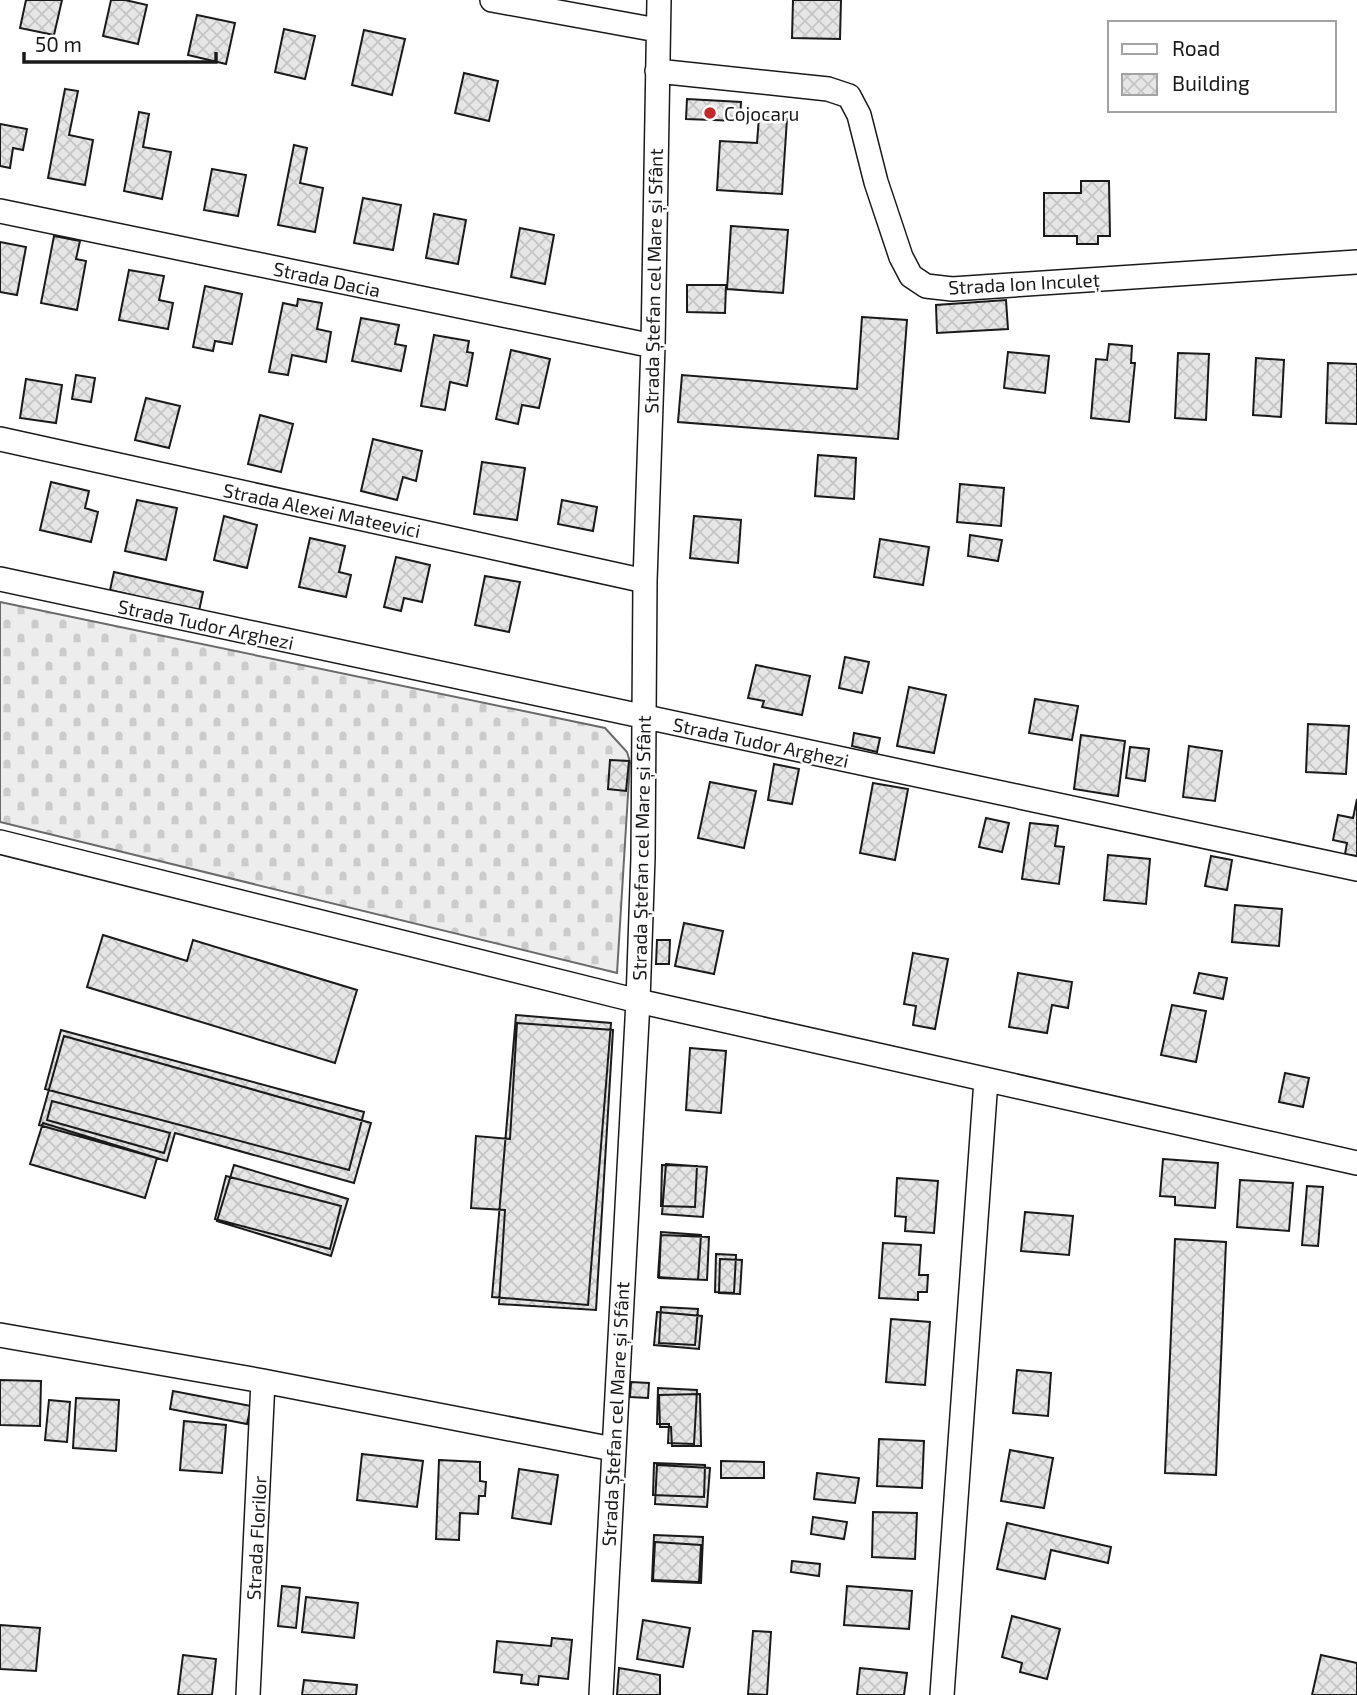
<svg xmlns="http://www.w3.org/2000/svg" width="1357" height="1695" font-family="'Exo 2',sans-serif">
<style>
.cemetery{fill:url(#cemetery-stones);stroke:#6a6a6a;stroke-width:2}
.building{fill:url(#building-cross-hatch);stroke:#1a1a1a;stroke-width:2}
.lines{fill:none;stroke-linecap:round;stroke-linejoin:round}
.minor-casing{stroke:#1a1a1a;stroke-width:26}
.minor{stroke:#fff;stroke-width:23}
.poi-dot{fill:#c62828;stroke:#fff;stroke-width:2.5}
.labels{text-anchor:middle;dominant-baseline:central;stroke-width:5;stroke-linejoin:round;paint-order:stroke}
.poi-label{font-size:19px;fill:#1a1a1a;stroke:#fff;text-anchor:start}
.street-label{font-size:19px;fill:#1a1a1a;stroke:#fff}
</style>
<defs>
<pattern id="cemetery-stones" width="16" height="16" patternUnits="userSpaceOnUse" patternTransform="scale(1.75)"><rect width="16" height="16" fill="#ededed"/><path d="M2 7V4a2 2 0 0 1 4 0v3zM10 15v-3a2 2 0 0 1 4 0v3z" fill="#cbcbcb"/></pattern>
<pattern id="building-cross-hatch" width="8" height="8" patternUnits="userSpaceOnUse" patternTransform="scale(1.75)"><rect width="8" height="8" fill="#e6e6e6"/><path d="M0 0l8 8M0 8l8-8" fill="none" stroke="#c5c5c5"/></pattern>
</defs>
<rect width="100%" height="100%" fill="#fff"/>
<path class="cemetery" d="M0,602L605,728L627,752L630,762L617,973L0,822Z"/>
<path class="building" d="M26,0H62L54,35L20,28Z
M111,0H125L147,5L138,44L103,36Z
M793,0H841L840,39L792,38Z
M197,15L235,23L226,64L188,55Z
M284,29L315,36L305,79L275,72Z
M364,30L405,39L392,95L352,85Z
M464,73L498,81L489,121L455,113Z
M65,89L78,91L69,135L93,140L85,185L48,178Z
M687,99L741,102L740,121L686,119Z
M139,112L149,114L143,147L171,152L162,199L124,191Z
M759,117L787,119L782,194L717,190L720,141L757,143Z
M0,124L27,129L23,150L13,148L10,168L0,166Z
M294,145L307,148L300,183L323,188L315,232L278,225Z
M212,169L246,175L238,216L204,210Z
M1081,181H1109L1110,236H1098V244H1077V236H1044V193H1081Z
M363,198L401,205L393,250L354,243Z
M434,214L466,220L458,264L426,258Z
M731,226L788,230L783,293L727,289Z
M520,228L554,235L545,284L511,277Z
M54,236L80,241L76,259L86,261L77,310L41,303Z
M0,242L26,247L17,295L0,292Z
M129,270L164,276L159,300L173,303L168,329L119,320Z
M687,285H726L725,313L687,312Z
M205,286L242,294L232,344L215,341L213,351L193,347Z
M298,299L322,303L317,329L331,332L326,362L292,355L288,375L269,372L283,303L297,306Z
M1006,300L1008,329L937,333L936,305Z
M862,317L907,320L898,439L678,422L682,375L857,389Z
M361,318L399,325L395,344L406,346L401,371L352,361Z
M434,335L469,341L467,352L473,353L467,386L450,382L445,410L421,406Z
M1109,344L1132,346L1131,363H1135L1129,422L1091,418L1096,359L1107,360Z
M511,350L550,359L539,408L522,405L518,424L496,419Z
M1008,352L1049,356L1045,393L1004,388Z
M1178,353L1209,354L1206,420L1175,418Z
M1256,358L1284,360L1281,417L1253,415Z
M1328,363L1357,364V424L1326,423Z
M76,375L95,378L91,402L72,399Z
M26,379L62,385L56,423L20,418Z
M146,398L180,406L169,448L135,440Z
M260,415L293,424L281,472L248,464Z
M373,439L422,451L416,481L403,477L397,500L361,491Z
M818,455L856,458L854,499L815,496Z
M482,462L525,468L517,520L474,514Z
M51,482L89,491L85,508L98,512L91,542L40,530Z
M960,484L1004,488L1001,526L957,522Z
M137,500L177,508L166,560L125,551Z
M562,500L597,507L593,531L558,524Z
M224,516L257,525L247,568L214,560Z
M694,516L741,520L738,563L690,558Z
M970,535L1002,540L998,561L968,556Z
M310,538L345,546L339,572L351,575L346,597L299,587Z
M880,539L929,547L923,585L874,577Z
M396,557L430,565L422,602L404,598L401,611L384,607Z
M114,572L203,592L199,611L110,590Z
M485,576L520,582L509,632L475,625Z
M845,657L869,662L862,693L839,688Z
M756,665L810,676L802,715L762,707L764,701L748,698Z
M909,687L946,695L934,753L897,746Z
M1035,699L1078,706L1072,740L1029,733Z
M1308,724L1349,726L1346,774L1306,772Z
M854,733L880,738L877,752L852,746Z
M1081,735L1125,741L1118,796L1074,789Z
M1189,746L1222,751L1215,801L1183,797Z
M1130,747L1149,749L1145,781L1126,778Z
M610,760L629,761L626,791L608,789Z
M774,764L799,769L792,804L768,800Z
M710,782L756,791L744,848L698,838Z
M873,783L908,789L895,860L860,853Z
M1357,799V856L1345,854L1347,843L1333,840L1338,815L1353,818Z
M986,818L1009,823L1002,852L979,847Z
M1030,823L1058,826L1055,846L1064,847L1059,884L1022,879Z
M1108,855L1150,859L1146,904L1104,900Z
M1211,856L1232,860L1227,890L1205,886Z
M1235,905L1282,909L1279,946L1232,942Z
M684,923L723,931L714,974L675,966Z
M103,935L187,961L193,940L357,990L335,1063L87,987Z
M657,940H670L669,964H656Z
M913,953L948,959L935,1029L913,1025L916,1006L904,1004Z
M1018,973L1072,982L1068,1008L1052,1005L1047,1033L1009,1027Z
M1199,973L1227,978L1223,999L1194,993Z
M1172,1005L1206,1011L1196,1062L1161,1055Z
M516,1015L611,1023L588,1305L492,1297Z
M517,1023L613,1030L596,1310L499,1304L505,1210L471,1208L476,1136L510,1139Z
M61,1030L364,1112L349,1170L45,1089Z
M64,1036L371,1123L354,1183L175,1133L167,1161L39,1125Z
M690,1048L726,1051L721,1113L686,1110Z
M1285,1073L1309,1078L1303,1107L1279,1102Z
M52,1101L170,1133L164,1153L47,1120Z
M43,1123L157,1158L145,1198L30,1164Z
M1163,1159L1218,1163L1215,1208L1175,1205V1197L1160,1196Z
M666,1164L707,1167L703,1217L662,1214Z
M234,1165L348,1199L331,1256L217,1221Z
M662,1165L697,1166L695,1207L661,1206Z
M226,1176L341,1206L330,1249L215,1219Z
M897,1178L938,1181L934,1233L905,1231L906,1217L895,1216Z
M1240,1180L1293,1183L1289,1231L1237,1227Z
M1307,1186L1323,1187L1318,1246L1302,1245Z
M1025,1212L1073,1216L1069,1255L1021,1251Z
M661,1232L701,1235L698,1280L658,1277Z
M661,1235L709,1237L707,1280L659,1278Z
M1175,1239L1226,1242L1216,1475L1165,1473Z
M883,1243L921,1245L919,1275H928L927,1292H918V1300L879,1298Z
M716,1254L736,1255L734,1293L715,1292Z
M720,1259L742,1260L740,1294L719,1293Z
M661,1307L698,1309L695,1345L659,1343Z
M657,1312L702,1316L699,1349L654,1345Z
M891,1319L930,1322L925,1385L886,1382Z
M1017,1370L1051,1373L1048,1416L1013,1413Z
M0,1380L41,1381L40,1426L0,1425Z
M631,1382L649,1383L648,1398L630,1397Z
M658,1388L697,1390L694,1444L668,1443L669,1424H657Z
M173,1391L251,1406L247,1424L170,1409Z
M700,1394L701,1446H672L671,1427H660L659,1395Z
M76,1398L119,1400L116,1451L73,1448Z
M49,1400L70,1402L67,1442L45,1440Z
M184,1421L226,1425L222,1473L180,1470Z
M879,1439L924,1441L922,1488L877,1486Z
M1010,1450L1053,1458L1044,1508L1001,1501Z
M362,1454L423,1461L417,1507L357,1500Z
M439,1460L480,1462V1481L486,1482L485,1496H479L478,1514L460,1513L459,1540L436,1539Z
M721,1461L764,1462V1478H721Z
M654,1463L705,1465L704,1497L653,1495Z
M657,1465L710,1468L707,1507L655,1504Z
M519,1469L558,1475L551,1524L512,1518Z
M817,1473L859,1478L855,1503L814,1499Z
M873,1512L917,1513L915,1559L872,1557Z
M813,1517L847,1522L844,1539L811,1534Z
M1007,1523L1111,1547L1108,1563L1051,1550L1045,1579L997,1569Z
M654,1535L703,1537L701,1583L652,1581Z
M655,1542L701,1545L699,1582L653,1580Z
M792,1561L820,1564L819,1576L791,1572Z
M282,1586L300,1588L296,1628L278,1626Z
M847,1586L912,1591L909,1629L844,1625Z
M306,1597L358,1603L354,1638L302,1632Z
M1012,1616L1060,1629L1047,1679L1020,1672L1022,1663L1002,1657Z
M643,1620L690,1628L683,1667L637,1659Z
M0,1625L40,1628L36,1671L0,1669Z
M753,1631L771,1632L767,1695L748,1694Z
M552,1638L572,1640L568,1679L539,1676L538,1685L521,1683L522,1675L494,1672L497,1641L551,1646Z
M183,1655L216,1659L212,1695H178Z
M1321,1655L1357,1663V1695H1312Z
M619,1668L660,1675V1695H617Z
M860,1668L907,1673L904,1695H857Z
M304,1680L357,1685L356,1695H302Z"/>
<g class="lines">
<defs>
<path id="minor" d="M492,0L657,30
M657,71L828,89L849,96L859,115L876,182L901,257L911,276L926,286L952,289L1357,262
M0,211L653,346
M0,439L645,581
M0,579L1357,869
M0,842L638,1001L1357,1163
M0,1335L263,1381L613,1449
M248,1695L263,1381
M601,1695L638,1001L643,857L645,581L653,346L659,0
M942,1695L986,1080"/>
</defs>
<use href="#minor" class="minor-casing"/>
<use href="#minor" class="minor"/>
</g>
<circle class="poi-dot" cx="710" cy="113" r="7"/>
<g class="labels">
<g class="poi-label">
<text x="724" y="113">Cojocaru</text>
</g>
<g class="street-label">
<text transform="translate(327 279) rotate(12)">Strada Dacia</text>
<text transform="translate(653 281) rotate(-89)">Strada Ștefan cel Mare și Sfânt</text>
<text transform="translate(1024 283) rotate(-3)">Strada Ion Inculeț</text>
<text transform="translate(322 510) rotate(12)">Strada Alexei Mateevici</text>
<text transform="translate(206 624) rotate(12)">Strada Tudor Arghezi</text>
<text transform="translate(761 742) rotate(12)">Strada Tudor Arghezi</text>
<text transform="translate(641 848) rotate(-89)">Strada Ștefan cel Mare și Sfânt</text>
<text transform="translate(615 1414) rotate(-87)">Strada Ștefan cel Mare și Sfânt</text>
<text transform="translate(256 1538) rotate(-87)">Strada Florilor</text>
</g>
</g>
<rect x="1108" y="21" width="228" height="91" fill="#ffffff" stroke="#a3a3a3" stroke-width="2"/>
<rect x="1122" y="44" width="35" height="10" fill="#ffffff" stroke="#a3a3a3" stroke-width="2"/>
<text x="1172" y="56" font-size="21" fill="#1a1a1a">Road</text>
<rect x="1122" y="74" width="35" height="21" fill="url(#building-cross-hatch)" stroke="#a3a3a3" stroke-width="2"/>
<text x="1172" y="91" font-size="21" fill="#1a1a1a">Building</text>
<path d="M24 52v10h192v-10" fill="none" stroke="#1a1a1a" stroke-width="3.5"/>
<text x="35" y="52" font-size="21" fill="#1a1a1a" stroke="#ffffff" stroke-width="5" paint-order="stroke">50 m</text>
</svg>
